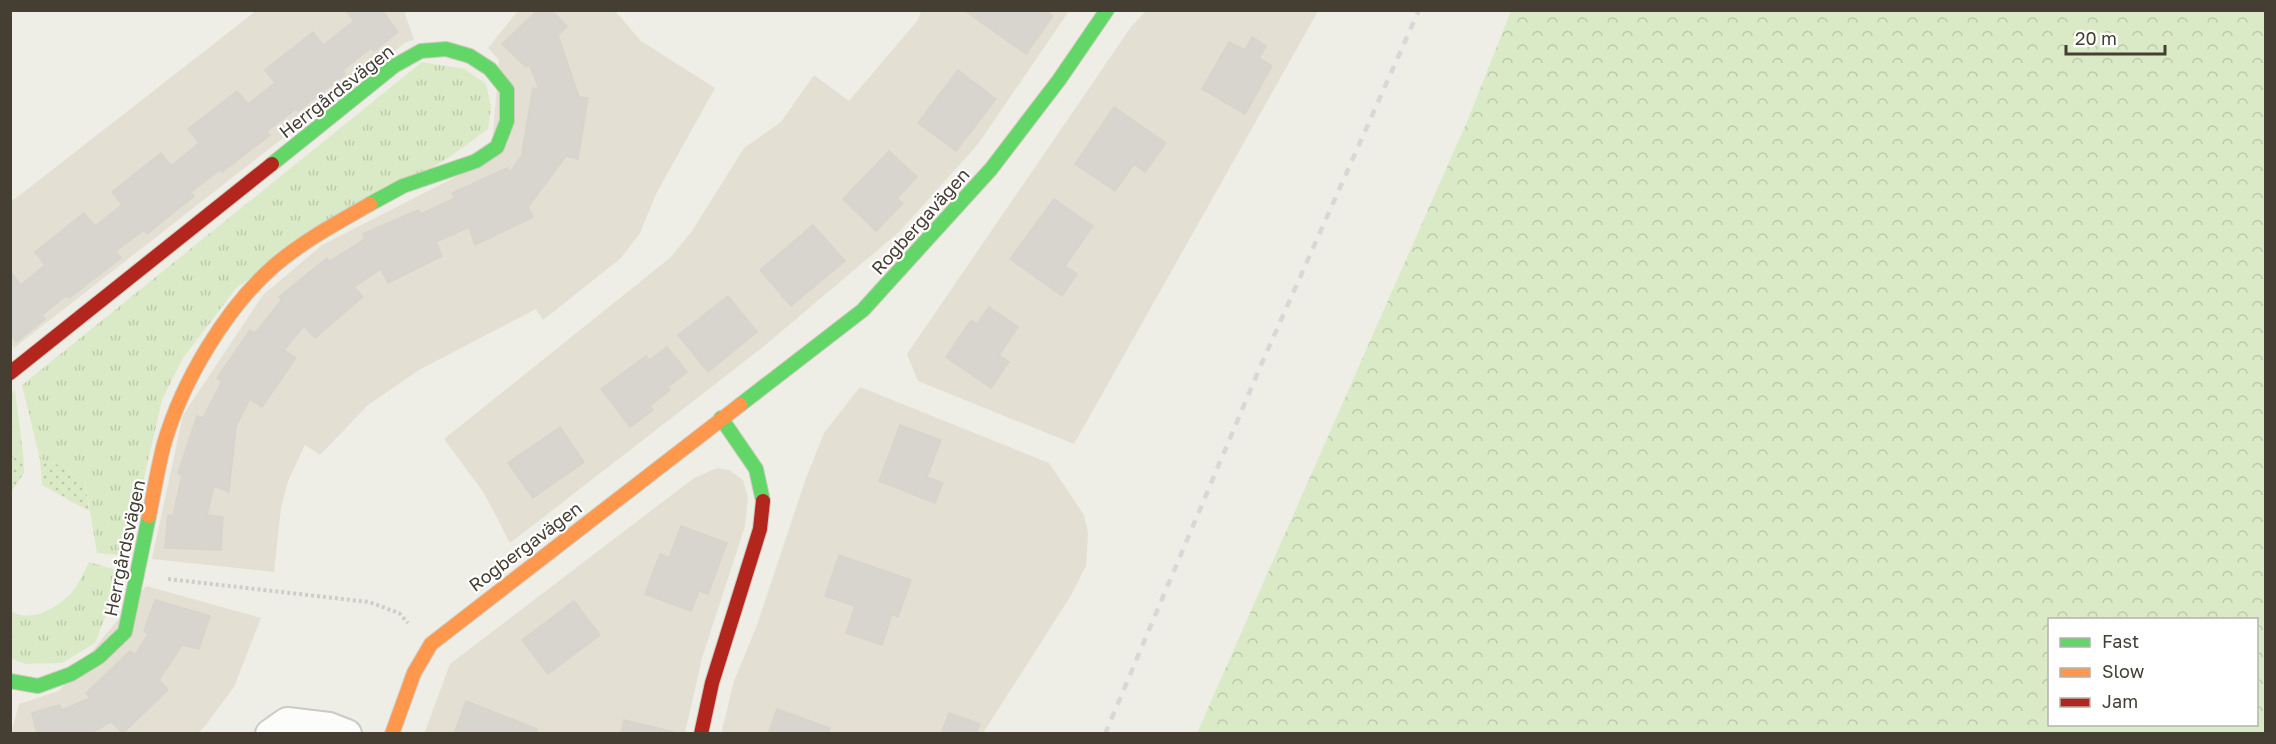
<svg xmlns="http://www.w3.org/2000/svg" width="2276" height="744" font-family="'Golos Text',sans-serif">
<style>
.residential{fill:#e3dfd3}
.grass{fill:url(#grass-tufts)}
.forest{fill:url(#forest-crowns);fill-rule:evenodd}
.park{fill:url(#park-dots)}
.building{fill:#d8d5cf;stroke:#d6d4cc;stroke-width:1.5}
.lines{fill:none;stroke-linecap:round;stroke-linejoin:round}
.street-casing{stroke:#cccac4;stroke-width:32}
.fast-casing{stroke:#cecabd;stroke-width:16}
.slow-casing{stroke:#cecabd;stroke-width:16}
.jam-casing{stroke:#cecabd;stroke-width:16}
.path{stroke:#d0cdc8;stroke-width:4;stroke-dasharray:3 3;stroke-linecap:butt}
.street{stroke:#fcfcfb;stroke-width:28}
.fast{stroke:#63d668;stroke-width:14}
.slow{stroke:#ff974d;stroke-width:14}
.jam{stroke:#b3261e;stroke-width:14}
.rail{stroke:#d8d8d7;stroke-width:4.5;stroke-dasharray:8 8;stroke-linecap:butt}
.labels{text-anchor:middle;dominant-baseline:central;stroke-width:4.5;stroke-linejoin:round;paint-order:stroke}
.street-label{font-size:18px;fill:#443e33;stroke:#fff}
</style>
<defs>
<pattern id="grass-tufts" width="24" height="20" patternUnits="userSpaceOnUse" patternTransform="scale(1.5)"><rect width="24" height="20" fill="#daeac6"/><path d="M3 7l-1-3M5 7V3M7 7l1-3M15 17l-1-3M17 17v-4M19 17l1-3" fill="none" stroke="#bccaab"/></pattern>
<pattern id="forest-crowns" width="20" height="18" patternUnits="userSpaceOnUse" patternTransform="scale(1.5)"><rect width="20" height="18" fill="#daeac6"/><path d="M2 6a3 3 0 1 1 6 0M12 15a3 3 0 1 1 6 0" fill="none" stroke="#bccaab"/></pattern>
<pattern id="park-dots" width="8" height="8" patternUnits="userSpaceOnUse" patternTransform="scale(1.5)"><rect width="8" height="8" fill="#daeac6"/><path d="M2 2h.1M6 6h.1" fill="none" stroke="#bccaab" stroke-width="1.8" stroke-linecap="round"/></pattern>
</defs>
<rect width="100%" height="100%" fill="#eeede6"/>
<path class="residential" d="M256,11H404L414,40L406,42L14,348L11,343V202Z
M518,11H615L641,41L715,88L656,194L640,233L621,258L543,320L536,309L419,370L368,405L320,455L305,445L288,481L281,508L274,572L152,559L183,415L263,295L322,245L491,159L499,60L488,48Z
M921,11H1069L978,144L899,232L763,347L510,543L484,493L444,439L671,257L692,231L744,148L781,122L814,75L849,101L918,20Z
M1146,11H1318L1074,444L918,381L907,354L1131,27Z
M860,387L1049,463L1084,515L1088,533L1086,566L1070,597L983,733L721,734L734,681L757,625L806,478L824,433Z
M717,468L729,470L743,480L748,498L745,526L702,658L685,733L424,734L450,664L694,478Z
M146,586L261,618L234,687L205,726L198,733L11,734L19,704L59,691Z"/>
<path class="grass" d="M422,62L465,69L486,84L491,107L488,129L451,156L237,287L183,358L162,400L126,556L97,553L85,482L62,466L40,459L22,385Z
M15,390L23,454L11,460V393Z
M89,562L123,572L95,643L62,663L25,664L11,658V611C31,625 64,605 76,587C81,579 85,570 89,562Z"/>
<path class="forest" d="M1511,11H2265V733H1197L1469,117ZM2050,620H2256V724H2050Z"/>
<path class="park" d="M23,454L24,473L11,492V460Z
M40,459L62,466L85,482L89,511L42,485Z"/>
<path class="building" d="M345,10H382L398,32L374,51L371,48L343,70L345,74L298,111L296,109L266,132L270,135L222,172L220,170L191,192L194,196L147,234L144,230L116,251L121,258L69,298L67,295L42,315L45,319L16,342L10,334V271L21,285L45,265L35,252L84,213L95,226L122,205L112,192L161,153L171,166L199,143L188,129L237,91L248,104L275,83L265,70L313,32L323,45L354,21Z
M538,10H551L567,26L558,35L579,97L588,98L578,159L566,156L528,207L533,217L475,245L469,227L436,242L442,256L388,283L381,269L354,287L363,297L315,338L304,326L284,350L296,358L262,407L250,399L236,426L229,492L214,486L207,515L223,517L221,550L165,548L168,515L173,516L182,475L178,473L197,416L203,418L222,381L217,378L250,330L255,333L281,301L279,297L327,258L329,262L365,239L363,234L418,210L421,214L455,198L452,193L507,168L510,172L525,151L522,152L533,88L539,89L529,64L526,67L502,44Z
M1045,10L1053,16L1026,54L965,11Z
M1252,37L1266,46L1259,58L1272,66L1245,114L1202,89L1229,42L1245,50Z
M958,70L996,99L956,151L918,123Z
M1114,107L1166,143L1145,172L1134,164L1115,191L1075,164Z
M889,151L917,177L897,198L903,203L876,231L843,199Z
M1054,199L1093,226L1065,266L1077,274L1062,296L1010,259Z
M813,225L845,261L791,306L760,270Z
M728,296L757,332L708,372L678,335Z
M989,307L1018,327L999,355L1009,362L991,388L946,357L971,320L977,324Z
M667,347L687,372L668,387L670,390L650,406L653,410L630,427L601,389L646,356L649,360Z
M900,425L941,440L927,477L943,483L935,503L879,481Z
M560,427L584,462L533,498L508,463Z
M681,526L727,543L708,594L699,591L691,611L645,594L660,554L669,558Z
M839,555L911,580L898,617L892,614L882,645L846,633L855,606L825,596Z
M155,600L210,616L199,649L182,645L159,680L168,690L123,733L111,722L89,734H37L32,713L59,705L62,710L90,698L86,693L130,651L135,655L148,634L144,631Z
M574,601L600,635L548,674L522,640Z
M466,701L537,729L535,734H454Z
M777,709L830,728L828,734H768Z
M949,713L980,724L976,734H941Z
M624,720L674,732L673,734H621Z"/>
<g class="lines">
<defs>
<path id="street" d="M270,734L287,722L329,727L347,734"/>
<path id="fast" d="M272,164L394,66L421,51L446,49L470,56L490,69L507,90V121L497,147L476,161L403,186L370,204
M740,405L863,310L991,169L1059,80L1107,10
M721,418L756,469L763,501
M10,681L38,686L71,674L99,657L125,632L149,516"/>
<path id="slow" d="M149,516C154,492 158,467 164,444C182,382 225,309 274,266C303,241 337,223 370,204
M392,734L414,673L431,644L740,405"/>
<path id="jam" d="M10,373L272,164
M701,734L712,683L760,529L763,501"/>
</defs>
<use href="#street" class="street-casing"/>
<use href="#fast" class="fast-casing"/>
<use href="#slow" class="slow-casing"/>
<use href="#jam" class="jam-casing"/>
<path class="path" d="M168,579L369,602L399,613L408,623"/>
<use href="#street" class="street"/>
<use href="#fast" class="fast"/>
<use href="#slow" class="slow"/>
<use href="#jam" class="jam"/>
<path class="rail" d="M1105,734L1261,365L1419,10"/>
</g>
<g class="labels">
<g class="street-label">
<text transform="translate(336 91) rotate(-38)">Herrgårdsvägen</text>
<text transform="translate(920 221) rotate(-48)">Rogbergavägen</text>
<text transform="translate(525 546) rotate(-37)">Rogbergavägen</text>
<text transform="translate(124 548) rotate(-78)">Herrgårdsvägen</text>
</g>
</g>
<rect width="2276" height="744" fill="none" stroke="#443e33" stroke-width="24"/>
<rect x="2048" y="618" width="210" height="108" fill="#ffffff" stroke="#b4b2ad" stroke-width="1.5"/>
<rect x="2060" y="638" width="30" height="9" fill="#63d668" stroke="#b4b2ad" stroke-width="1.5"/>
<text x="2102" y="648" font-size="18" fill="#443e33">Fast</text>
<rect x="2060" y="668" width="30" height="9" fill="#ff974d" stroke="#b4b2ad" stroke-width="1.5"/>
<text x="2102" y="678" font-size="18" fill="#443e33">Slow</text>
<rect x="2060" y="698" width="30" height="9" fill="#b3261e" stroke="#b4b2ad" stroke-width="1.5"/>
<text x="2102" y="708" font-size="18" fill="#443e33">Jam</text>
<path d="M2066 45v9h99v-9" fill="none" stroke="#443e33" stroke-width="3"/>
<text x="2075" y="45" font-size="18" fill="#443e33" stroke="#ffffff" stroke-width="4.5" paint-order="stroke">20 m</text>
</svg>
